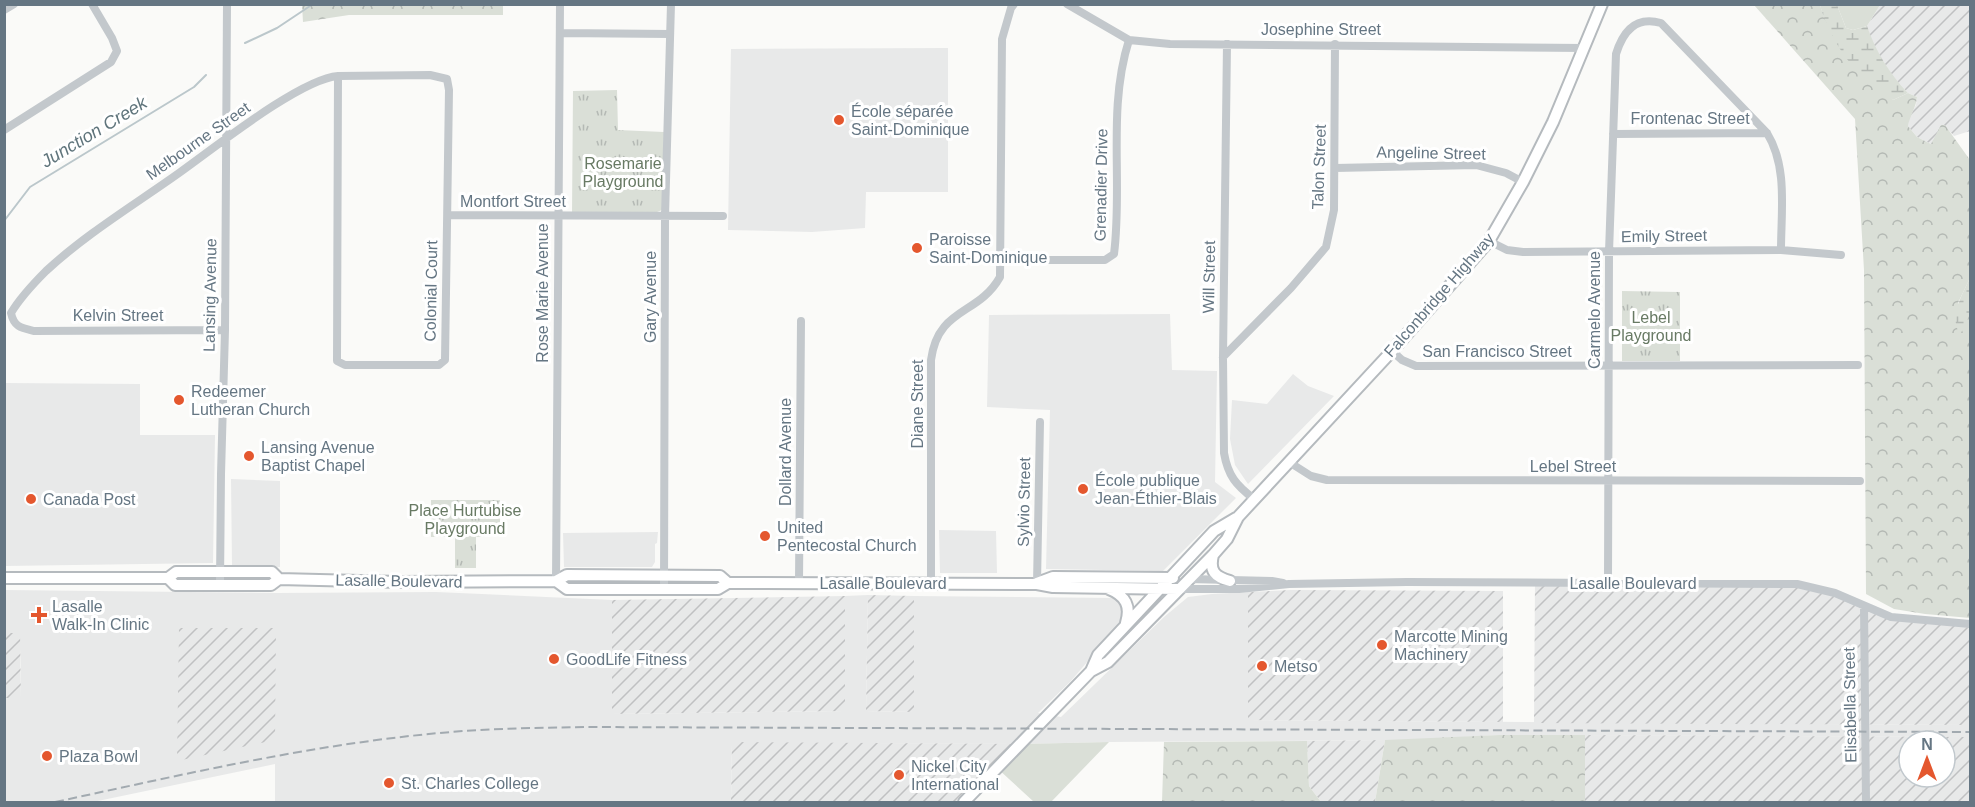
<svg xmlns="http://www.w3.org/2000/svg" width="1975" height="807" font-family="Arial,sans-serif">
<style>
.built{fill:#e8e9e9}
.industrial{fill:url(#industrial-furrows);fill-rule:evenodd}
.green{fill:#dadfd7}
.forest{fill:url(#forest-crowns)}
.wetland{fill:url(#wetland-marsh)}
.park{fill:url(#park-tufts)}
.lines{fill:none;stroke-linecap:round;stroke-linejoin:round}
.stream{stroke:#bbc7cb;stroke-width:2}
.major-casing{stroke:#b5babe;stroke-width:14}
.minor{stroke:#c3c8cc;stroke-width:8}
.major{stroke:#fff;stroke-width:10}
.rail{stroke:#a2aab0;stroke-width:2;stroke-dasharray:9 4.5;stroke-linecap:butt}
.poi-dot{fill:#e4572e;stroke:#fff;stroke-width:2}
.labels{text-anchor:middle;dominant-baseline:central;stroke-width:6;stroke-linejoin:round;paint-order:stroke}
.street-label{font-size:16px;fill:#657683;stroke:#fff}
.poi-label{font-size:16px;fill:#657683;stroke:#fff;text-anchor:start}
.park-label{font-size:16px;fill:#687a64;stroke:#fff}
.water-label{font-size:18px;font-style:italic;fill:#60757c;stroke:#fff}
</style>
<defs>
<pattern id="industrial-furrows" width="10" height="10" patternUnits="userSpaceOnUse" patternTransform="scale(1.5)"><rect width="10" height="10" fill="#e8e9e9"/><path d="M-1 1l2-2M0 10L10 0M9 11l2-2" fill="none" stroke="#c0c1c2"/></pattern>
<pattern id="forest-crowns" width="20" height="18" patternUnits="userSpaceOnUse" patternTransform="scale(1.5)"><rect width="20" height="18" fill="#dadfd7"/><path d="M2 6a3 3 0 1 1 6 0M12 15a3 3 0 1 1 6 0" fill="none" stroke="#b4b9b4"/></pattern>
<pattern id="wetland-marsh" width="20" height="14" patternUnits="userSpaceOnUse" patternTransform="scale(1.5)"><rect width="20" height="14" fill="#dadfd7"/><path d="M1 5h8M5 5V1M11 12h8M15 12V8" fill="none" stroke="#b4b9b4"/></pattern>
<pattern id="park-tufts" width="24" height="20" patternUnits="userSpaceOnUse" patternTransform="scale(1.5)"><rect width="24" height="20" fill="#dadfd7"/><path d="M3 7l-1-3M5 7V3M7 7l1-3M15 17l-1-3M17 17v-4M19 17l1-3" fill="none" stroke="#b4b9b4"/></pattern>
</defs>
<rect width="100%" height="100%" fill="#fafaf8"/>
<path class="built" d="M948,48V192H866L865,228L812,232L728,230L731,49Z
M1170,314L1172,370L1217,371L1215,482L1236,498L1163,571L1046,569L1050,410L987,407L989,315Z
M1293,374L1308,386L1334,396L1248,484L1235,465L1230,439L1232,400L1267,404Z
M5,383L140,384V435H215L213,563L5,566Z
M231,479L280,481V567L232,565Z
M939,530L996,531L997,573H940Z
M658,532L657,543L655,544V562L652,567H564L563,533Z
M5,590L276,593L436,592L612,600L613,714L845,711V596L868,595L866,711L913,712L914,596L1114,598L1123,603L1124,619L1070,682L1038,713L1061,717L1164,617L1188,597L1212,594L1248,592L1249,720L1970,725V737L1499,735L1413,740L1108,742L1021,744L732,743L731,802H275V764L93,802H5L4,698L21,697V665L19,633H5Z"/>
<path class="industrial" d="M1880,5H1970V131L1954,136L1945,126L1931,144L1917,137L1908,126L1909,118L1916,105L1917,97L1908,93L1893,77L1873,45L1867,26Z
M1535,583L1811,586L1882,614L1970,625V725L1534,723Z
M1291,590L1503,591V722L1248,720V592Z
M868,595L914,596V712L866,711Z
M845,596V711L612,714V600Z
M179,628H276L275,740L177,761Z
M4,633H20L21,698H5Z
M1585,735L1970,737V802H1585ZM1909,741H1945V777H1909Z
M1385,740L1375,802H1321L1309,786L1307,741Z
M732,742L1021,744L964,802H731Z"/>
<path class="green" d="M1837,5H1880L1867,26L1853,30L1846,28Z
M1109,742L1051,802H1034L997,768L1021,744Z"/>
<path class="forest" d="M302,5H503V15H349L303,22Z
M1754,5H1820L1824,17L1893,100L1908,93L1917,97C1916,108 1910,115 1908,126L1917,137L1931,144L1941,125H1945L1970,160V278L1958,303L1969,315L1970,314V618L1925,614L1894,609L1866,594L1864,270L1855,119Z
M1499,735H1585V802H1375L1385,740Z
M1307,741L1309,786L1321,802H1162L1164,742Z"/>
<path class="wetland" d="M1820,5H1837L1846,28L1853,30L1867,26C1876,52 1889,73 1908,93L1893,100C1883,92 1872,85 1863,77C1843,58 1827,30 1820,5Z
M1970,278V314L1960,335C1949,316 1961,297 1970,278Z"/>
<path class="park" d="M617,90L618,130L664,132L662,210L657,212L572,213L573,91Z
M1622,291L1680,292V361H1622Z
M431,500H500V536L476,537V568H455V537H431Z"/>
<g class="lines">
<path class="stream" d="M245,43L277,28L313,4
M4,221L30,187L194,87L206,75"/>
<defs>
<path id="major" d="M1213,555C1209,571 1215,577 1230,581
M4,578H168L176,572H272L279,579
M168,578L175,585H271L279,579L400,582L556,581L567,575L720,576L728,583
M556,581L567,589H718L728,583L1037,584L1053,587L1178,589
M1037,583L1053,577L1173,578
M1109,589C1126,596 1131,606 1126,623
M1091,671L1098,655L1214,531L1236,518
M964,802L1091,671L1108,662L1213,555L1227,539L1238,517L1392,351L1489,241L1523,182L1553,122L1602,4"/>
</defs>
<use href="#major" class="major-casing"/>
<path class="minor" d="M1067,4L1129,40L1170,44L1584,48
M4,10L14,4
M560,33L670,34
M1227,44L1223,357L1224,453C1228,476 1236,485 1254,499
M4,130L111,62L117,51L112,38L92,4
M1613,134L1767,133
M1335,168L1476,165L1506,173L1523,182
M448,215L723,216
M1489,241L1507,250L1523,252L1781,250L1841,255
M1001,260H1105L1114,254C1123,183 1107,109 1129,40
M225,330L34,331C21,328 14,327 11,313C20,298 33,284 46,271C86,234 134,205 179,173C213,149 300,79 338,76L430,75L447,79L449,90L445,360L439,365H345L337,361L338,76
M1392,351L1402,360L1416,366L1858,365
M1223,357L1291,288L1326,247L1334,210L1335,44
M1289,462L1311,476L1327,480L1860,481
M1189,579L1272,581L1283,583
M556,581L560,4
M799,583L801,321
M1608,583L1609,252L1616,54C1623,31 1636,16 1661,23L1767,133C1788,167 1781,211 1781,250
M931,584V360C938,307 978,316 1000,277L1002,39L1011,8L1014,4
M1037,584L1040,422
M220,585L221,474L225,330L227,4
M1178,589H1239L1289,584L1407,582L1797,584L1835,593L1891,617L1970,624
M664,590L665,216L671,4
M1864,606L1866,802"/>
<use href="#major" class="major"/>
<path class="rail" d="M55,802C186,774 317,743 451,732C497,728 543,728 588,727L1970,732"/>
</g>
<g class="poi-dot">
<circle cx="839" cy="120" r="6"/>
<circle cx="917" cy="248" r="6"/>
<circle cx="179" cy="400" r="6"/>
<circle cx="249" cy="456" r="6"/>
<circle cx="1083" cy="489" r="6"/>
<circle cx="31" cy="499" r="6"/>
<circle cx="765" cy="536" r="6"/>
<path d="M36 606h6v6h6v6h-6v6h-6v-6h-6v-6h6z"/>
<circle cx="1382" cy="645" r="6"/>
<circle cx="554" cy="659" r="6"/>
<circle cx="1262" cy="666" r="6"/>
<circle cx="47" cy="756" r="6"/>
<circle cx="899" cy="775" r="6"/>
<circle cx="389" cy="783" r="6"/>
</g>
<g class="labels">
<g class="street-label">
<text x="1321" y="29">Josephine Street</text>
<text x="1690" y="118">Frontenac Street</text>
<text transform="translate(198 141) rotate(-35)">Melbourne Street</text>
<text transform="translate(1431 153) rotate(1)">Angeline Street</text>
<text transform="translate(1319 167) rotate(-88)">Talon Street</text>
<text transform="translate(1101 185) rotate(-89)">Grenadier Drive</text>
<text x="513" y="201">Montfort Street</text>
<text transform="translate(1664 236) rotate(-1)">Emily Street</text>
<text transform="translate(1209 277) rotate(-89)">Will Street</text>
<text transform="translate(431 291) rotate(-89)">Colonial Court</text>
<text transform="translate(542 293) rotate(-90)">Rose Marie Avenue</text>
<text transform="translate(210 295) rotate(-89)">Lansing Avenue</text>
<text transform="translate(1439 295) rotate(-49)">Falconbridge Highway</text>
<text transform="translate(650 297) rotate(-90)">Gary Avenue</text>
<text transform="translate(1594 310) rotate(-90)">Carmelo Avenue</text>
<text x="118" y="315">Kelvin Street</text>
<text x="1497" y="351">San Francisco Street</text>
<text transform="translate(917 404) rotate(-90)">Diane Street</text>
<text transform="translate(785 452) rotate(-90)">Dollard Avenue</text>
<text x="1573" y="466">Lebel Street</text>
<text transform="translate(1024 502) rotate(-89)">Sylvio Street</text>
<text transform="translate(399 581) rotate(1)">Lasalle Boulevard</text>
<text x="883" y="583">Lasalle Boulevard</text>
<text x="1633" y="583">Lasalle Boulevard</text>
<text transform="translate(1850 705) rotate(-91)">Elisabella Street</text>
</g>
<g class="poi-label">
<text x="851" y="111">École séparée<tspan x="851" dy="18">Saint-Dominique</tspan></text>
<text x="929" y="239">Paroisse<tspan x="929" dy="18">Saint-Dominique</tspan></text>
<text x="191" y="391">Redeemer<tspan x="191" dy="18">Lutheran Church</tspan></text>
<text x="261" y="447">Lansing Avenue<tspan x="261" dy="18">Baptist Chapel</tspan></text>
<text x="1095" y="480">École publique<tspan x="1095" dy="18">Jean-Éthier-Blais</tspan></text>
<text x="43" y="499">Canada Post</text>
<text x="777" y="527">United<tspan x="777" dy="18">Pentecostal Church</tspan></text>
<text x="52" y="606">Lasalle<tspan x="52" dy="18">Walk-In Clinic</tspan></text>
<text x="1394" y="636">Marcotte Mining<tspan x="1394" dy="18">Machinery</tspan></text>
<text x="566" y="659">GoodLife Fitness</text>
<text x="1274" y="666">Metso</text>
<text x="59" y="756">Plaza Bowl</text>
<text x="911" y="766">Nickel City<tspan x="911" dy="18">International</tspan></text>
<text x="401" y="783">St. Charles College</text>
</g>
<g class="park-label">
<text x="623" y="163">Rosemarie<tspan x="623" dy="18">Playground</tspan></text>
<text x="1651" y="317">Lebel<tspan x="1651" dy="18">Playground</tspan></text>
<text x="465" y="510">Place Hurtubise<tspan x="465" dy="18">Playground</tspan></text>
</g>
<g class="water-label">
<text transform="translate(94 132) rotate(-31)">Junction Creek</text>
</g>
</g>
<rect width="1975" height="807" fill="none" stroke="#657683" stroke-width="12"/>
<g transform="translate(1927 759)"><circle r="28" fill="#ffffff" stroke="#c1c8cd" stroke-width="1.5"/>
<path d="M0-4.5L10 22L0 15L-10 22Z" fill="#e4572e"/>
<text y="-9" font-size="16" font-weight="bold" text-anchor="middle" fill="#657683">N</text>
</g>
</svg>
